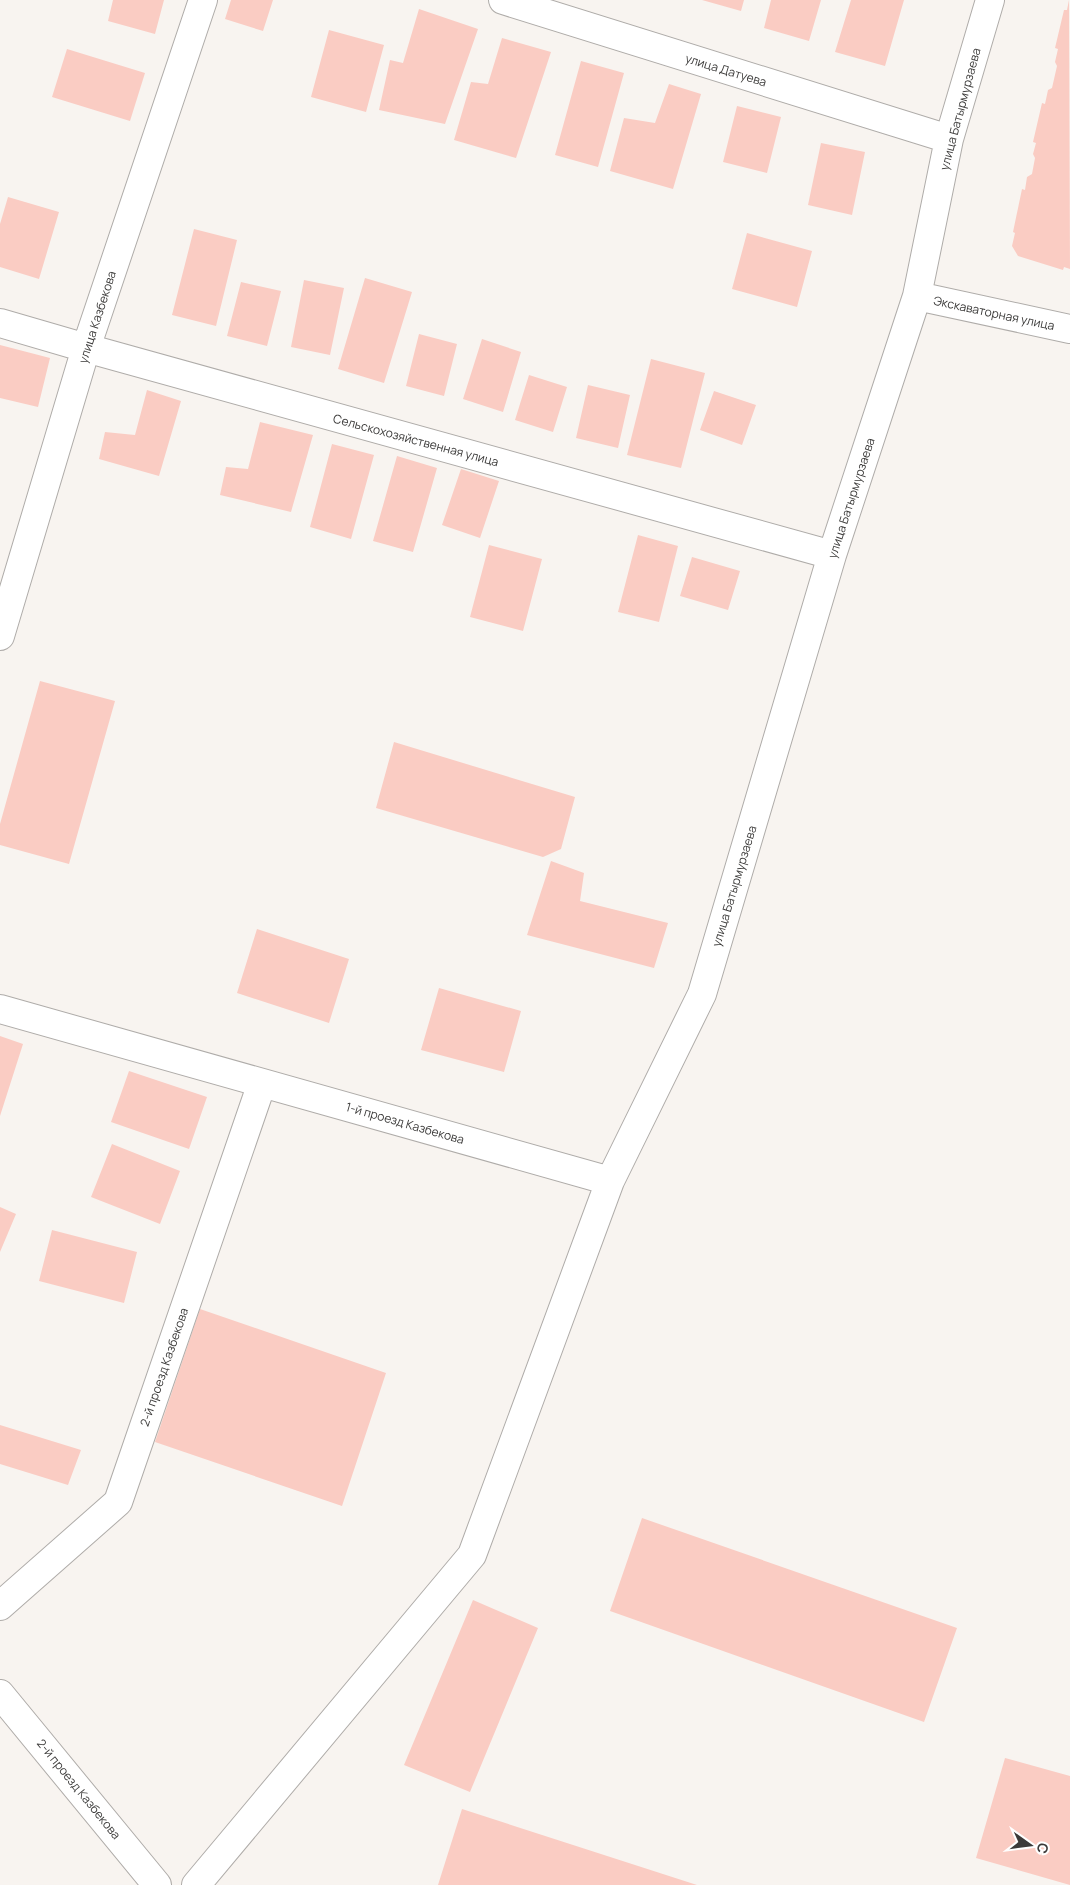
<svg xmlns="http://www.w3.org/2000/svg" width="1070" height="1885" font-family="Manrope,sans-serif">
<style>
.building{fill:#faccc3}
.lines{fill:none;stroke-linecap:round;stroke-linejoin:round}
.minor-casing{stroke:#afaca9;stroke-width:30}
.minor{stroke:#fff;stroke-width:28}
.labels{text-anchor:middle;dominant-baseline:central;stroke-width:4;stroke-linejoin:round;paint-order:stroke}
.street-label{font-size:12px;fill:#3b3a39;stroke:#fff}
</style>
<rect width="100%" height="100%" fill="#f8f4f0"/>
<path class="building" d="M113,0H164L155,34L108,21Z
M231,0H273L263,31L225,19Z
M702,0H744L741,11Z
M771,0H821L809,41L764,28Z
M851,0H904L885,66L835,52Z
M1069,0L1070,269L1064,267L1063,270L1018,256L1012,246L1015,233L1013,232L1022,189L1025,190L1027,177L1032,174L1035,158L1033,154L1036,143L1033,142L1042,103L1045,104L1048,90L1052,88L1057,66L1055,62L1058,49L1055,48L1064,10H1067Z
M419,9L478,29L445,124L379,110L390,60L403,63Z
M329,30L384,45L366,112L311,97Z
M502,38L551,52L516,158L454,140L471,82L488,84Z
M67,49L145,73L130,121L52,97Z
M581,61L624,73L598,167L555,155Z
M669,84L701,94L673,189L610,171L624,118L655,123Z
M737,106L781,117L767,173L723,162Z
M821,143L865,152L852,215L808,205Z
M8,197L59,212L39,279L0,267V224Z
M194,229L237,240L216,326L172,315Z
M747,233L812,251L797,307L732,289Z
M365,278L412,292L384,383L338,369Z
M304,280L344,288L330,355L291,347Z
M241,282L281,291L267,346L227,336Z
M419,334L457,344L444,396L406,386Z
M482,339L521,352L503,412L463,399Z
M0,345L50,358L38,407L0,398Z
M651,359L705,373L681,468L627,455Z
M529,375L567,387L553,432L515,420Z
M588,385L630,395L618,448L576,438Z
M147,390L181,401L159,476L99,459L105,432L135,435Z
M714,391L756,405L742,445L700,430Z
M260,422L313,435L291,512L220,495L226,467L248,469Z
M332,444L374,455L351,539L310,527Z
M397,456L437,468L413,552L373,541Z
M461,469L499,481L480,538L442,525Z
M638,535L678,546L659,622L618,612Z
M489,545L542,559L523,631L470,617Z
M692,557L740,571L728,610L680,596Z
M40,681L115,701L69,864L0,845V824Z
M394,742L575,797L561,849L543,857L376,808Z
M551,861L584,873L580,901L668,923L654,968L527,935Z
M257,929L349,959L329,1023L237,993Z
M439,988L521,1011L504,1072L421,1050Z
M0,1036L23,1044L0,1116Z
M129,1071L207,1097L189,1149L111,1122Z
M112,1144L180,1171L160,1224L91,1197Z
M0,1207L16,1214L0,1252Z
M52,1230L137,1252L124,1303L39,1281Z
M200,1309L386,1373L342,1506L155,1442Z
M0,1425L81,1450L68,1485L0,1464Z
M642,1518L957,1628L924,1722L610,1611Z
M473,1600L538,1628L470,1792L404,1765Z
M1005,1758L1070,1776V1885L976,1858Z
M462,1809L697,1885H438Z"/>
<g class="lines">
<defs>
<path id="minor" d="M503,0L949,139
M917,296L1070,329
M0,323L86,348L832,555
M0,636L86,348L203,0
M0,1009L610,1181L702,994L832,555L917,296L949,139L990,0
M0,1606L118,1502L262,1083
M0,1694L157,1885
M196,1885L472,1555L610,1181"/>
</defs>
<use href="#minor" class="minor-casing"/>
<use href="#minor" class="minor"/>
</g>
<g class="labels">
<g class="street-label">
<text transform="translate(726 70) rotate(17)">улица Датуева</text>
<text transform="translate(960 109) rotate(-75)">улица Батырмурзаева</text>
<text transform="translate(994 313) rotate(12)">Экскаваторная улица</text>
<text transform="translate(97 317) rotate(-72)">улица Казбекова</text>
<text transform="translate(416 440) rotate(15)">Сельскохозяйственная улица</text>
<text transform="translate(851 498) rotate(-72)">улица Батырмурзаева</text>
<text transform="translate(734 886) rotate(-73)">улица Батырмурзаева</text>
<text transform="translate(405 1123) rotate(16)">1-й проезд Казбекова</text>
<text transform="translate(164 1367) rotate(-71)">2-й проезд Казбекова</text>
<text transform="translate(79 1789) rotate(51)">2-й проезд Казбекова</text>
</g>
</g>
<g transform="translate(1030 1845) rotate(104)" stroke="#ffffff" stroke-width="4" paint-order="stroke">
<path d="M0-4L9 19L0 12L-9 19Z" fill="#3b3a39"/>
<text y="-8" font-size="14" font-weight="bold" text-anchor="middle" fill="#3b3a39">С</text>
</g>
</svg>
